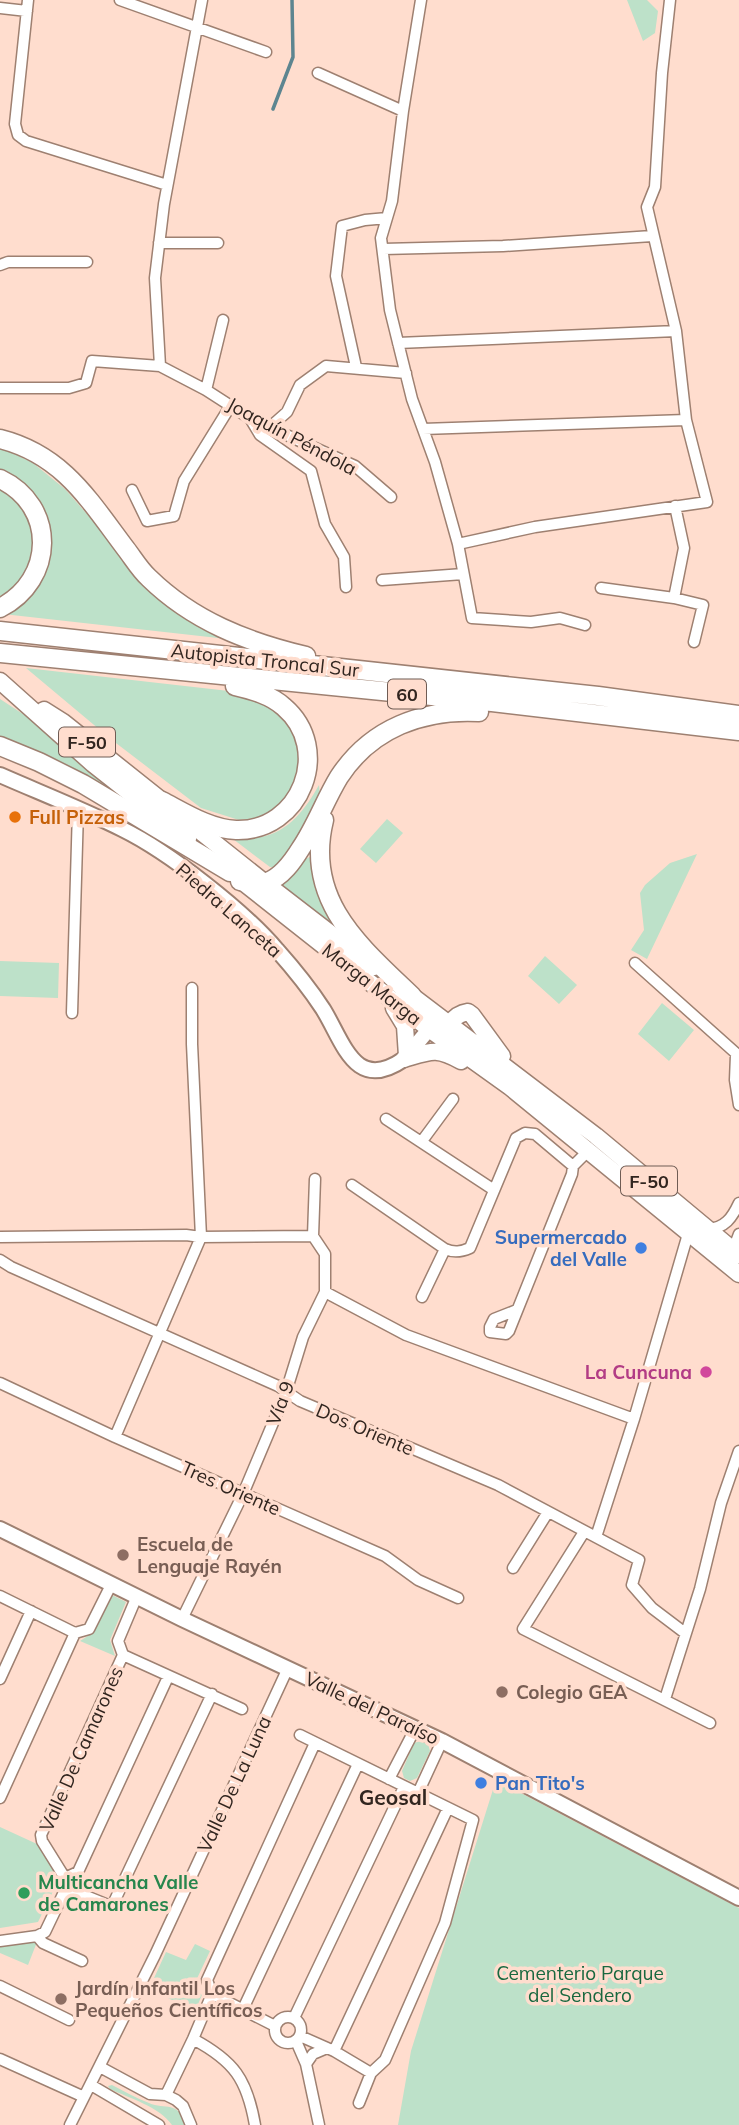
<svg xmlns="http://www.w3.org/2000/svg" width="739" height="2125" font-family="Mulish,sans-serif">
<style>
.green{fill:#bde1c9}
.lines{fill:none;stroke-linecap:round;stroke-linejoin:round}
.stream{stroke:#5d8590;stroke-width:3.5}
.street-casing{stroke:#9e8071;stroke-width:13}
.secondary-casing{stroke:#9e8071;stroke-width:18}
.primary-casing{stroke:#9e8071;stroke-width:19}
.highway-casing{stroke:#9e8071;stroke-width:21}
.street{stroke:#fff;stroke-width:10}
.secondary{stroke:#fff;stroke-width:14}
.primary{stroke:#fff;stroke-width:16}
.highway{stroke:#fff;stroke-width:18}
.food-dot{fill:#e8710a;stroke:#ffddce;stroke-width:2.5}
.shop-dot{fill:#3f7fe0;stroke:#ffddce;stroke-width:2.5}
.hotel-dot{fill:#d1479c;stroke:#ffddce;stroke-width:2.5}
.education-dot{fill:#8d6e63;stroke:#ffddce;stroke-width:2.5}
.leisure-dot{fill:#2e9e5b;stroke:#ffddce;stroke-width:2.5}
.labels{text-anchor:middle;dominant-baseline:central;stroke-width:7;stroke-linejoin:round;paint-order:stroke}
.shield{fill:#ffddce;stroke:#6f5c54;stroke-width:2}
.shield-label{font-size:18px;font-weight:bold;fill:#31251f}
.street-label{font-size:19px;fill:#31251f;stroke:#ffddce}
.food-label{font-size:19px;font-weight:bold;fill:#c56008;stroke:#ffddce;text-anchor:start}
.shop-label{font-size:19px;font-weight:bold;fill:#366cbe;stroke:#ffddce;text-anchor:end}
.hotel-label{font-size:19px;font-weight:bold;fill:#b23c85;stroke:#ffddce;text-anchor:end}
.education-label{font-size:19px;font-weight:bold;fill:#785e54;stroke:#ffddce;text-anchor:start}
.leisure-label{font-size:19px;font-weight:bold;fill:#27864d;stroke:#ffddce;text-anchor:start}
.park-label{font-size:19px;fill:#19683f;stroke:#ffddce}
.neighbourhood-label{font-size:21px;font-weight:bold;fill:#31251f;stroke:#ffddce}
</style>
<rect width="100%" height="100%" fill="#ffddce"/>
<path class="green" d="M627,0H647L658,11L655,33L643,41Z
M0,447L33,463L65,489L143,578L236,640L3,614C34,596 43,581 49,547L0,472Z
M0,485C9,492 22,501 29,510C49,539 33,587 0,596Z
M26,668L229,691L268,705L290,726L302,752L299,780L286,803L263,817L239,820L201,808L112,740Z
M0,699L29,718L121,797L0,738Z
M319,785L321,805L279,868L270,867L233,839C242,838 252,839 261,837C289,832 306,808 319,785Z
M387,819L403,833L376,863L360,849Z
M697,854L647,959L631,950L644,930L640,893L645,885L670,863Z
M313,855C316,883 321,904 335,928L281,885L304,860Z
M545,956L577,985L559,1004L528,976Z
M0,961L59,963L58,998L0,996Z
M662,1003L694,1030L669,1061L638,1034Z
M112,1595L126,1602L110,1640L115,1656L80,1641L94,1632Z
M421,1741L428,1744L430,1751L417,1778L410,1781L404,1778L402,1771L414,1743Z
M496,1780L739,1908V2125H398L411,2051Z
M0,1827L37,1844L59,1879L38,1922L0,1928Z
M37,1942L28,1965L0,1953V1944Z
M195,1944L210,1951L193,1987L202,1995L195,2011L149,1989L166,1952L186,1960Z
M112,2085C124,2091 136,2098 149,2103C165,2110 179,2100 185,2125H172C160,2107 129,2098 110,2089L108,2086Z"/>
<g class="lines">
<path class="stream" d="M273,109L293,57L292,0"/>
<defs>
<path id="street" d="M28,0L15,124L18,135L26,141L167,185
M120,0L266,52
M421,0L403,111L392,201L381,238L390,310L412,399L435,462L458,544L472,618L531,622L560,618L585,625
M0,8L27,11
M318,73L403,111
M159,243H218
M383,249L503,246L652,236
M0,265L8,262H87
M398,343L676,331
M160,366L155,278L164,204L202,0
M356,367L336,276L342,226L365,220L387,218
M0,388H69L86,383L92,361L160,366L206,390L251,419L355,466L391,497
M206,390L223,320
M251,420L260,435L311,471L325,524L344,557L346,587
M270,427L287,412L300,385L326,366L406,373
M423,429L686,420
M132,490L147,521L174,516L184,481L231,405
M458,544L535,527L707,502L686,420L676,331L647,207L655,187L662,73L670,0
M382,580L463,574
M601,588L674,598L703,605L694,642
M674,598L684,548L675,506
M635,963L739,1056
M72,1013L78,810
M736,1055L735,1080L739,1105
M386,1119L494,1190
M422,1141L453,1099
M352,1185L445,1249C454,1253 461,1252 470,1248L516,1138L525,1133L535,1134L573,1166
M708,1229C725,1228 732,1218 739,1203
M0,1237L186,1235L201,1237L313,1236
M728,1251L733,1250L739,1234
M0,1260L11,1267L278,1386L300,1401L498,1485L639,1560L632,1585L652,1608L685,1633
M325,1292L406,1335L634,1419
M422,1297L445,1249
M517,1310L494,1319L490,1327V1332L506,1334L509,1331L572,1174L573,1166L588,1151
M0,1383L115,1437L385,1556L418,1580L458,1598
M115,1437L201,1237L192,1044V988
M584,1532L523,1629L710,1723
M596,1537L634,1419L688,1234
M513,1568L548,1512
M0,1596L75,1633
M182,1619L243,1494L286,1392L303,1337L325,1292V1254L313,1236L315,1179
M123,1655L242,1709
M0,1679L31,1611
M665,1699L700,1589L721,1503L739,1451
M300,1735L473,1820L445,1923L385,2060L371,2073
M389,1779L415,1729
M418,1793L442,1741
M0,1798L75,1633L89,1629L112,1583
M65,1878L78,1872L168,1677
M66,1888L108,1905L114,1902L212,1694
M37,1936L43,1943L82,1961
M0,1941L37,1936L45,1932L66,1888L65,1878L42,1841L41,1835L123,1655L118,1641L137,1596
M0,1986L69,2020
M212,1994L275,2026
M243,2009L358,1764
M275 2030a13 13 0 1 1 26 0a13 13 0 1 1-26 0Z
M294,2018L404,1787
M300,2036L334,2051L371,2073L359,2103
M193,2039C234,2061 247,2079 255,2125
M296,2041L306,2064L319,2125
M334,2051L448,1808
M0,2059L84,2097
M306,2064L313,2054L327,2048
M100,2067L150,2094L166,2095L176,2100L183,2106L191,2125
M91,2085L159,2125
M166,2095L193,2039L212,1994L207,1980L315,1743
M70,2125L155,1955L288,1668"/>
<path id="secondary" d="M0,775C41,793 82,809 122,829C169,852 244,911 277,950C293,968 310,989 323,1009C344,1043 355,1093 404,1059L436,1021
M0,1529L182,1619L442,1741L739,1898"/>
<path id="primary" d="M0,681L93,764L188,839
M44,710L63,722L265,883L374,967
M239,879L429,1029L510,1087L739,1274
M403,989L596,1136L739,1255
M394,1008L405,1026L407,1056
M445,1034C449,1023 455,1014 468,1012L472,1015L502,1056
M404,1059C431,1051 436,1047 461,1061"/>
<path id="highway" d="M0,439C63,455 89,500 126,549C133,558 140,570 149,578C193,621 247,642 306,656
M0,479C57,506 55,580 0,608
M0,631L598,696L739,715
M0,653L492,702L739,731
M0,746L39,762L83,784L230,872
M162,801C185,813 210,829 236,830C301,832 333,749 284,707C271,695 252,690 235,686
M324,820C304,901 360,946 412,996
M240,881C248,882 259,885 267,882C282,877 293,861 301,848C316,826 325,800 339,777C371,728 423,709 479,712"/>
</defs>
<use href="#street" class="street-casing"/>
<use href="#secondary" class="secondary-casing"/>
<use href="#primary" class="primary-casing"/>
<use href="#highway" class="highway-casing"/>
<use href="#street" class="street"/>
<use href="#secondary" class="secondary"/>
<use href="#primary" class="primary"/>
<use href="#highway" class="highway"/>
</g>
<circle class="food-dot" cx="15" cy="817" r="7"/>
<g class="shop-dot">
<circle cx="641" cy="1248" r="7"/>
<circle cx="481" cy="1783" r="7"/>
</g>
<circle class="hotel-dot" cx="706" cy="1372" r="7"/>
<g class="education-dot">
<circle cx="123" cy="1555" r="7"/>
<circle cx="502" cy="1692" r="7"/>
<circle cx="61" cy="1999" r="7"/>
</g>
<circle class="leisure-dot" cx="24" cy="1893" r="7"/>
<g class="labels">
<g class="shield">
<rect x="388" y="679.5" width="38" height="29" rx="5"/>
<rect x="59" y="727.5" width="56" height="29" rx="5"/>
<rect x="621" y="1166.5" width="56" height="29" rx="5"/>
</g>
<g class="shield-label">
<text x="407" y="694">60</text>
<text x="87" y="742">F-50</text>
<text x="649" y="1181">F-50</text>
</g>
<g class="street-label">
<text transform="translate(292 436) rotate(28)">Joaquín Péndola</text>
<text transform="translate(265 660) rotate(6)">Autopista Troncal Sur</text>
<text transform="translate(229 910) rotate(41)">Piedra Lanceta</text>
<text transform="translate(372 984) rotate(38)">Marga Marga</text>
<text transform="translate(280 1403) rotate(-69)">Vía 9</text>
<text transform="translate(365 1429) rotate(23)">Dos Oriente</text>
<text transform="translate(231 1488) rotate(24)">Tres Oriente</text>
<text transform="translate(372 1708) rotate(25)">Valle del Paraíso</text>
<text transform="translate(81 1749) rotate(-66)">Valle De Camarones</text>
<text transform="translate(234 1784) rotate(-65)">Valle De La Luna</text>
</g>
<g class="food-label">
<text x="29" y="817">Full Pizzas</text>
</g>
<g class="shop-label">
<text x="627" y="1237">Supermercado<tspan x="627" dy="22">del Valle</tspan></text>
<text x="495" y="1783" text-anchor="start">Pan Tito's</text>
</g>
<g class="hotel-label">
<text x="692" y="1372">La Cuncuna</text>
</g>
<g class="education-label">
<text x="137" y="1544">Escuela de<tspan x="137" dy="22">Lenguaje Rayén</tspan></text>
<text x="516" y="1692">Colegio GEA</text>
<text x="75" y="1988">Jardín Infantil Los<tspan x="75" dy="22">Pequeños Científicos</tspan></text>
</g>
<g class="leisure-label">
<text x="38" y="1882">Multicancha Valle<tspan x="38" dy="22">de Camarones</tspan></text>
</g>
<g class="park-label">
<text x="580" y="1973">Cementerio Parque<tspan x="580" dy="22">del Sendero</tspan></text>
</g>
<g class="neighbourhood-label">
<text x="393" y="1797">Geosal</text>
</g>
</g>
</svg>
